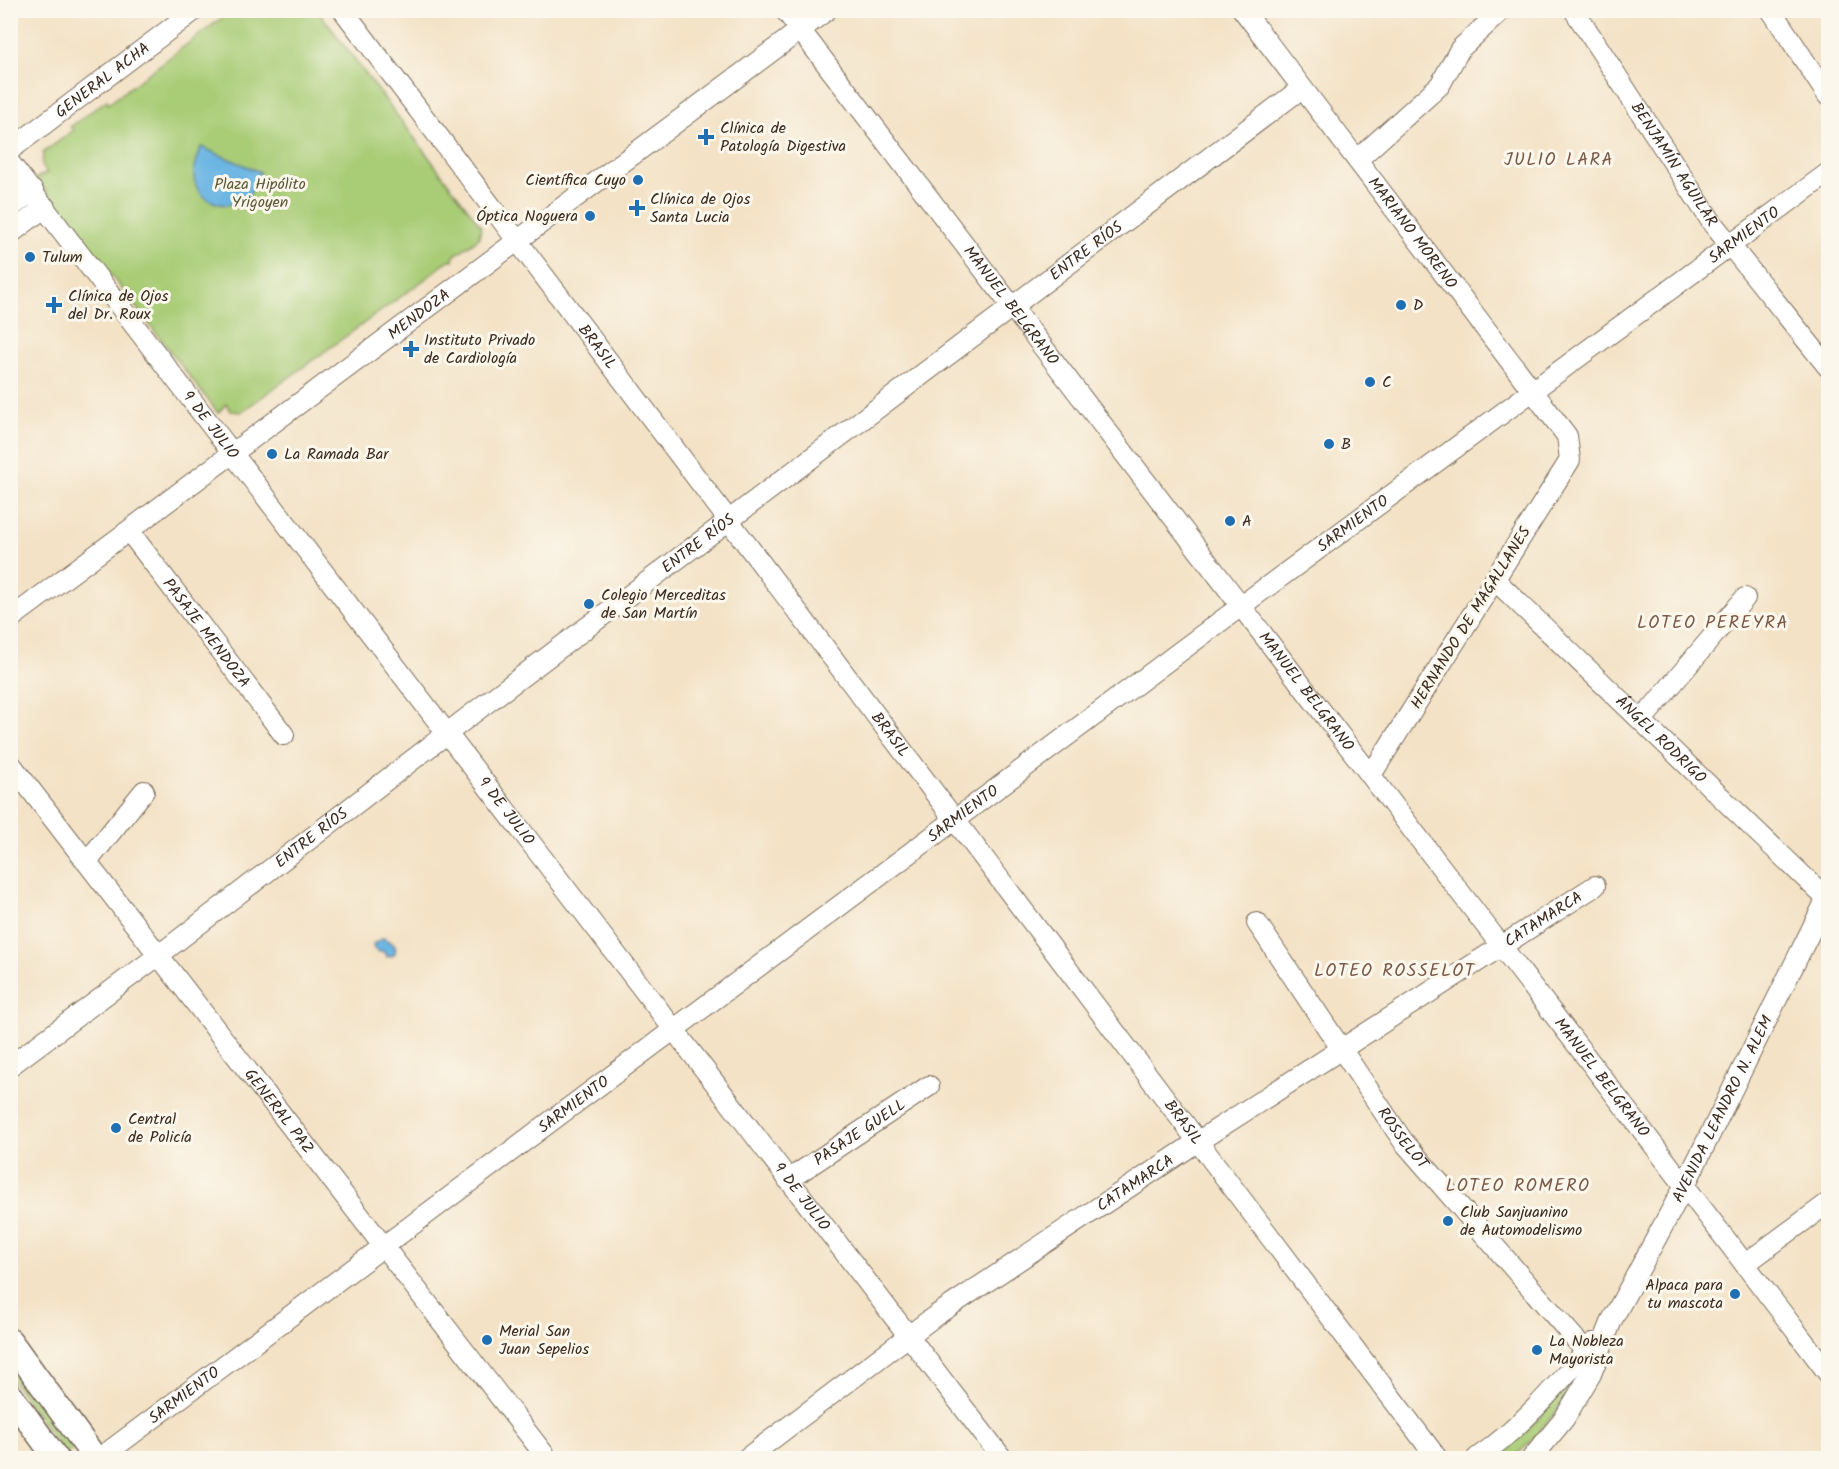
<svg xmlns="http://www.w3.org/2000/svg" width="1839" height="1469" font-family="Kalam,sans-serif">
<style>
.green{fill:#a9cc76;stroke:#727b4a;stroke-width:1.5}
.water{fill:#6bb5e3;stroke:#537080;stroke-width:1.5}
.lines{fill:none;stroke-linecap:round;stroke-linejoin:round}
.minor-casing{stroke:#7b6a59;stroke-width:22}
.major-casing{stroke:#7b6a59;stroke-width:27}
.minor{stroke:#fff;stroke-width:20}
.major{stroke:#fff;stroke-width:24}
.poi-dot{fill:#1f6fb2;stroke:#fbf7ec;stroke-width:2}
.labels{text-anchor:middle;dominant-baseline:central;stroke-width:6;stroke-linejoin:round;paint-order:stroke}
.street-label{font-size:16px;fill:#3b2a1e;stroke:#fbf7ec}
.poi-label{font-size:16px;fill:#3b2a1e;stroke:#fbf7ec;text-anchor:start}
.park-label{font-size:16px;fill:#5c5b38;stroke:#fbf7ec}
.neighbourhood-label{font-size:18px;letter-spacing:1.5px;fill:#7b5947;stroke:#fbf7ec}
</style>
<rect width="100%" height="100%" fill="#fbf7ec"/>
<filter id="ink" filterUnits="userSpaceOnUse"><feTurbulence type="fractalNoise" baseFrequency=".0167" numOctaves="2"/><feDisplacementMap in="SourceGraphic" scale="12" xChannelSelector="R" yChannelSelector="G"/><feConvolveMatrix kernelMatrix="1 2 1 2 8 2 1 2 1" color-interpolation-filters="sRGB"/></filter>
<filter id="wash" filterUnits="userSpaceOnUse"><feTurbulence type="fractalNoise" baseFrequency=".008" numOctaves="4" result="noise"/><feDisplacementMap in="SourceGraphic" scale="24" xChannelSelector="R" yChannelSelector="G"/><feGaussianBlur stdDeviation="1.35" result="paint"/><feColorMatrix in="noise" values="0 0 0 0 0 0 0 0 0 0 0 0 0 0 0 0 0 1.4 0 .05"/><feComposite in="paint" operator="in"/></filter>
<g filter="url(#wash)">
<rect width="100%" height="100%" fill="#f3e2c6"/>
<path class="green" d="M231,11H318L481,226L479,238L454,256L453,260H449L428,277L241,412L231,411L226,404L218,413L36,178L47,173L42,166L43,153L74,130L70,127L107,100L108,104Z
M10,1357L74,1448L72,1451L63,1452L11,1379Z
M1578,1374L1580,1375C1561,1406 1541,1434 1513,1458H1495L1520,1438Z"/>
<path class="water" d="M201,147L260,172C257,180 254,191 247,197C229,214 193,201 194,174C194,165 199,155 201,147Z
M383,938C391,942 399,945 394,955L387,957L383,951L379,952L374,949L373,944Z"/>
</g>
<g filter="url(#ink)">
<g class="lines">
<defs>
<g id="minor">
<path id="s1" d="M343,10L1437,1458"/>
<path id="s2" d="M785,10L1828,1373"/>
<path id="s3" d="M1243,10L1567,436L1570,460L1371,775"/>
<path id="s4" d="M1574,10L1713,224L1828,367"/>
<path d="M1771,10L1828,96"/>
<path id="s5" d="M10,150L195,10"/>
<path d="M1357,160L1440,85L1460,49L1502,10"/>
<path id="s6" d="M10,163L1002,1458"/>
<path d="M10,208L33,191"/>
<path d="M10,234L45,207"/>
<path id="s7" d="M129,531L284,735"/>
<path id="s8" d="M1495,580L1827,899"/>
<path id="s9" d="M10,619L827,10"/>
<path d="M1642,720L1745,598"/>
<path id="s10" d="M10,763L547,1458"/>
<path d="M87,862L144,791"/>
<path id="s11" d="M1257,923L1403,1141L1596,1363"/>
<path id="s12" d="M10,1066L159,955L476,711L1302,88"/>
<path id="s13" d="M788,1180L929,1086"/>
<path d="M1745,1264L1828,1203"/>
<path id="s14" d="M100,1458L1241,606L1828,173"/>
<path id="s15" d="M747,1458L935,1316L1197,1142L1595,886"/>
<path d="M1477,1458C1522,1427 1558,1384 1593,1343"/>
<path id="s16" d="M1532,1458L1564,1419L1591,1374L1612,1320L1685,1185L1828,896"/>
</g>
<path id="major" d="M10,1341L95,1458
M10,1395L56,1458"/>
</defs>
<use href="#minor" class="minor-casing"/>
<use href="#major" class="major-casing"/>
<use href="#minor" class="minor"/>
<use href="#major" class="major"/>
</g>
</g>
<g class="poi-dot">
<path d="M703 128h6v6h6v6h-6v6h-6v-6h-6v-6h6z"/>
<circle cx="638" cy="180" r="6"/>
<path d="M634 199h6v6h6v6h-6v6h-6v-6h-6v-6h6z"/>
<circle cx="590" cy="216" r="6"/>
<circle cx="30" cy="257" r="6"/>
<path d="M51 296h6v6h6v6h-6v6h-6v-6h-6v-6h6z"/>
<circle cx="1401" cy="305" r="6"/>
<path d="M408 340h6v6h6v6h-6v6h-6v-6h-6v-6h6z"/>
<circle cx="1370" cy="382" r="6"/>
<circle cx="1329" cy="444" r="6"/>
<circle cx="272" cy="454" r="6"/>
<circle cx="1230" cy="521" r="6"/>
<circle cx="589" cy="604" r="6"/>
<circle cx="116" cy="1128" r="6"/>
<circle cx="1448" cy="1221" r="6"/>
<circle cx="1735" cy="1294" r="6"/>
<circle cx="487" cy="1340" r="6"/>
<circle cx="1537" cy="1350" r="6"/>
</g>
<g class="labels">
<g class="street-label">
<text stroke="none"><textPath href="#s5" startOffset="116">GENERAL ACHA</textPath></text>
<text stroke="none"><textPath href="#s4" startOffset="184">BENJAMÍN AGUILAR</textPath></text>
<text stroke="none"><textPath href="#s3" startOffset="280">MARIANO MORENO</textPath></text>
<text stroke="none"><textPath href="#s14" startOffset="2049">SARMIENTO</textPath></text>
<text stroke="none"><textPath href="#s12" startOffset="1350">ENTRE RÍOS</textPath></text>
<text stroke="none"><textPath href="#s2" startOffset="372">MANUEL BELGRANO</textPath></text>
<text stroke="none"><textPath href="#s9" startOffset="510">MENDOZA</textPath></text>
<text stroke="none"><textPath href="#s1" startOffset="422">BRASIL</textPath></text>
<text stroke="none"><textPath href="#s6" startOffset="330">9 DE JULIO</textPath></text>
<text stroke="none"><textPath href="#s14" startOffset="1563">SARMIENTO</textPath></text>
<text stroke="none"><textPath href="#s12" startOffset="864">ENTRE RÍOS</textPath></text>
<text transform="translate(1471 618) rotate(-58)">HERNANDO DE MAGALLANES</text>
<text stroke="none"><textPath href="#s7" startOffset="128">PASAJE MENDOZA</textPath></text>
<text stroke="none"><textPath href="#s2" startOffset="858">MANUEL BELGRANO</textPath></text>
<text stroke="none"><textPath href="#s1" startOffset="908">BRASIL</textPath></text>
<text stroke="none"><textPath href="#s8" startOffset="230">ÁNGEL RODRIGO</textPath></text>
<text stroke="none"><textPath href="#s6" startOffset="816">9 DE JULIO</textPath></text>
<text stroke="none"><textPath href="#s14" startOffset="1077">SARMIENTO</textPath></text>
<text stroke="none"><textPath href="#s12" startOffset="378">ENTRE RÍOS</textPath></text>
<text stroke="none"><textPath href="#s15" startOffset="962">CATAMARCA</textPath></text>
<text stroke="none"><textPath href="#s2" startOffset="1344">MANUEL BELGRANO</textPath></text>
<text stroke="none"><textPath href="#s14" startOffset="591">SARMIENTO</textPath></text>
<text stroke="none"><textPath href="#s16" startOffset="399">AVENIDA LEANDRO N. ALEM</textPath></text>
<text stroke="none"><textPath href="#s10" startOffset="440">GENERAL PAZ</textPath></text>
<text stroke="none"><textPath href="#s1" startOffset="1394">BRASIL</textPath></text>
<text stroke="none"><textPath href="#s13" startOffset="86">PASAJE GUELL</textPath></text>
<text stroke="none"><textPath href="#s11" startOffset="260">ROSSELOT</textPath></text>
<text stroke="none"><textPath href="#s15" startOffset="476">CATAMARCA</textPath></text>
<text stroke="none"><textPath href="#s6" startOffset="1302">9 DE JULIO</textPath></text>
<text stroke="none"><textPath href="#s14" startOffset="105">SARMIENTO</textPath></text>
</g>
<g class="poi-label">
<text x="720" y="128">Clínica de<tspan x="720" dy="18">Patología Digestiva</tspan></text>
<text x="626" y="180" text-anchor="end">Científica Cuyo</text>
<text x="650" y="199">Clínica de Ojos<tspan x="650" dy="18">Santa Lucia</tspan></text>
<text x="578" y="216" text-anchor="end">Óptica Noguera</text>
<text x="42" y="257">Tulum</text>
<text x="68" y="296">Clínica de Ojos<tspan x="68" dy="18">del Dr. Roux</tspan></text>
<text x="1413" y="305">D</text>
<text x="424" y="340">Instituto Privado<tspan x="424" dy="18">de Cardiología</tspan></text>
<text x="1382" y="382">C</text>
<text x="1341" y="444">B</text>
<text x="284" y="454">La Ramada Bar</text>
<text x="1242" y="521">A</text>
<text x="601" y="595">Colegio Merceditas<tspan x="601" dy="18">de San Martín</tspan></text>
<text x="128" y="1119">Central<tspan x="128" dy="18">de Policía</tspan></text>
<text x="1460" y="1212">Club Sanjuanino<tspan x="1460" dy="18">de Automodelismo</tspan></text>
<text x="1723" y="1285" text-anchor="end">Alpaca para<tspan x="1723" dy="18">tu mascota</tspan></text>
<text x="499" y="1331">Merial San<tspan x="499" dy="18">Juan Sepelios</tspan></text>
<text x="1549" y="1341">La Nobleza<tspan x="1549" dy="18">Mayorista</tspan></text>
</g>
<g class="park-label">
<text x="260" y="184">Plaza Hipólito<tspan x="260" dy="18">Yrigoyen</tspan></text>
</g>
<g class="neighbourhood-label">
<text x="1559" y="160">JULIO LARA</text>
<text x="1713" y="623">LOTEO PEREYRA</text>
<text x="1395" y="971">LOTEO ROSSELOT</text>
<text x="1518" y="1186">LOTEO ROMERO</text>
</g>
</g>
<rect width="1839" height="1469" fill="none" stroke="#fbf7ec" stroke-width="36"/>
</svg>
